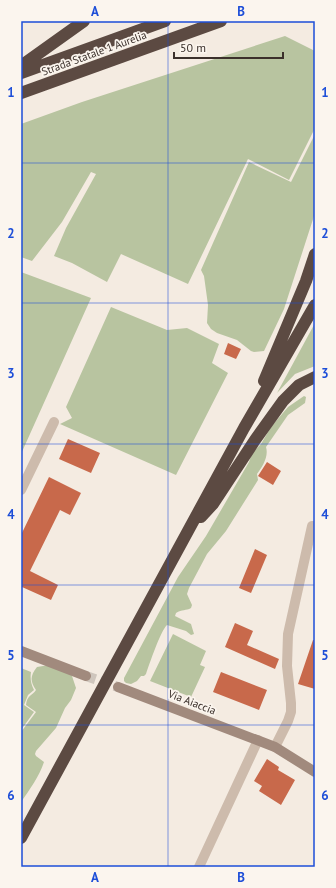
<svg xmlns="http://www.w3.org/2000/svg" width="336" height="888" font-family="'PT Sans',sans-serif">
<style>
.green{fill:#b8c4a0}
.building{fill:#c8694b}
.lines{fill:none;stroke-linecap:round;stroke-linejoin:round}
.secondary-tunnel{stroke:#cfc6bd;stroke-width:10;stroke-dasharray:10 5;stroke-linecap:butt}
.street{stroke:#cdbbac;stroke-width:10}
.secondary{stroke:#a18a7d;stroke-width:10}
.highway{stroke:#5c4a42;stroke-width:12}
.grid{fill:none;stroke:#1d4ed8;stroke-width:1;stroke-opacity:0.55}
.labels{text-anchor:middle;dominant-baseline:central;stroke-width:3.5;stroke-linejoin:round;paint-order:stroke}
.street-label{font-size:11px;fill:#3b302b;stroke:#fbf5ee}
.neatline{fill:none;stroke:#1d4ed8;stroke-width:1.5}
.grid-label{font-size:13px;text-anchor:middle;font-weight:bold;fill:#1d4ed8}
</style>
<rect width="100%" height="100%" fill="#f4ebe1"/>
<path class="green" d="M285,36L315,51V128L289,180L248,159L188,284L121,254L107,282L72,263L54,256L66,228L96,174L91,172L62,222L32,261L21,257V124L82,102Z
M315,134V213L284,309L264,351L254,352L251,351L237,340L217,333L211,329L207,323L208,305L204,276L201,270L249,162L291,182Z
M21,272L91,298L21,454Z
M111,307L167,330L187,328L219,344L212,363L228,373L176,475L60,424L72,418L66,407Z
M315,323V366L295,374L277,393Z
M304,396L306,397L305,403L288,415L266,447C269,457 262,467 257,474L258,480L226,531L207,554L189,588L187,594L192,605L191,608C186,611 182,609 176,613L175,616L191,624L194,634L191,635L186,631L167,625C161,630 149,665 146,674L144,676H141L137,681L131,684L126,683L124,681V678L178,577L206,536L249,462L252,453L261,444L271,427L288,407Z
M173,634L206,651L200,665L205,667L191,697L150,681Z
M49,665L67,672L72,676L76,688L71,700L65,708L56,728L36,751L35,754L36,756L44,762C39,777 30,789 21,802V732L36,712L26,705C27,695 32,696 36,690C30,681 30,676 37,667Z
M21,668L31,672C30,679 31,684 34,690L28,695L24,705L34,712L21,730Z"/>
<path class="building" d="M228,343L241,349L236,359L224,354Z
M68,439L100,453L91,473L59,459Z
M267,462L281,471L273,485L258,476Z
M49,477L81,493L70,515L60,510L30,571L58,585L51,600L22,587L21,589V535Z
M255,549L267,555L251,593L239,588Z
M235,623L253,631L247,645L279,659L275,669L225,647Z
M313,640H315V689L298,684Z
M221,672L267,690L259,710L213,692Z
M267,759L279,767L278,770L295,780L281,805L259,791L262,786L254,781Z"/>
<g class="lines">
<path class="secondary-tunnel" d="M86,676L118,687"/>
<path class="street" d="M21,490L54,422
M275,747L288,721L291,712V703L287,666L288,634L312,526
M199,867L258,740"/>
<path class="secondary" d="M21,651L86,676
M118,687L275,747L315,772"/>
<path class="highway" d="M21,66L84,21
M21,73L165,21
M21,93L221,21
M264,381L306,281L315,254
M201,517L213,504L255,440L283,401L299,385L315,377
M21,838L244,428L315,305"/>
</g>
<path class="grid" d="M168,21V867M21,163H315M21,303H315M21,444H315M21,585H315M21,725H315"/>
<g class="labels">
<g class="street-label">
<text transform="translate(94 53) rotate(-20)">Strada Statale 1 Aurelia</text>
<text transform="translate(192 702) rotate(21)">Via Aiaccia</text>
</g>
</g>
<rect width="336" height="888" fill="none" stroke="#fbf5ee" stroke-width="44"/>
<path d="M174 52v6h109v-6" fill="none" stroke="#3b302b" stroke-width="2"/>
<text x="180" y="52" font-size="12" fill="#3b302b" stroke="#fbf5ee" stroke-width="3" paint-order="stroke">50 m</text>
<rect x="22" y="22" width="292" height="844" class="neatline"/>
<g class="grid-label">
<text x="95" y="16">A</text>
<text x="241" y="16">B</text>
<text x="11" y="97">1</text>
<text x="325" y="97">1</text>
<text x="11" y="238">2</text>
<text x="325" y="238">2</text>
<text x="11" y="378">3</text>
<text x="325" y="378">3</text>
<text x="11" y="519">4</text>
<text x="325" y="519">4</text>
<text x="11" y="660">5</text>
<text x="325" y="660">5</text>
<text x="11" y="800">6</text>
<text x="325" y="800">6</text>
<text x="95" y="882">A</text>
<text x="241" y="882">B</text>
</g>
</svg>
